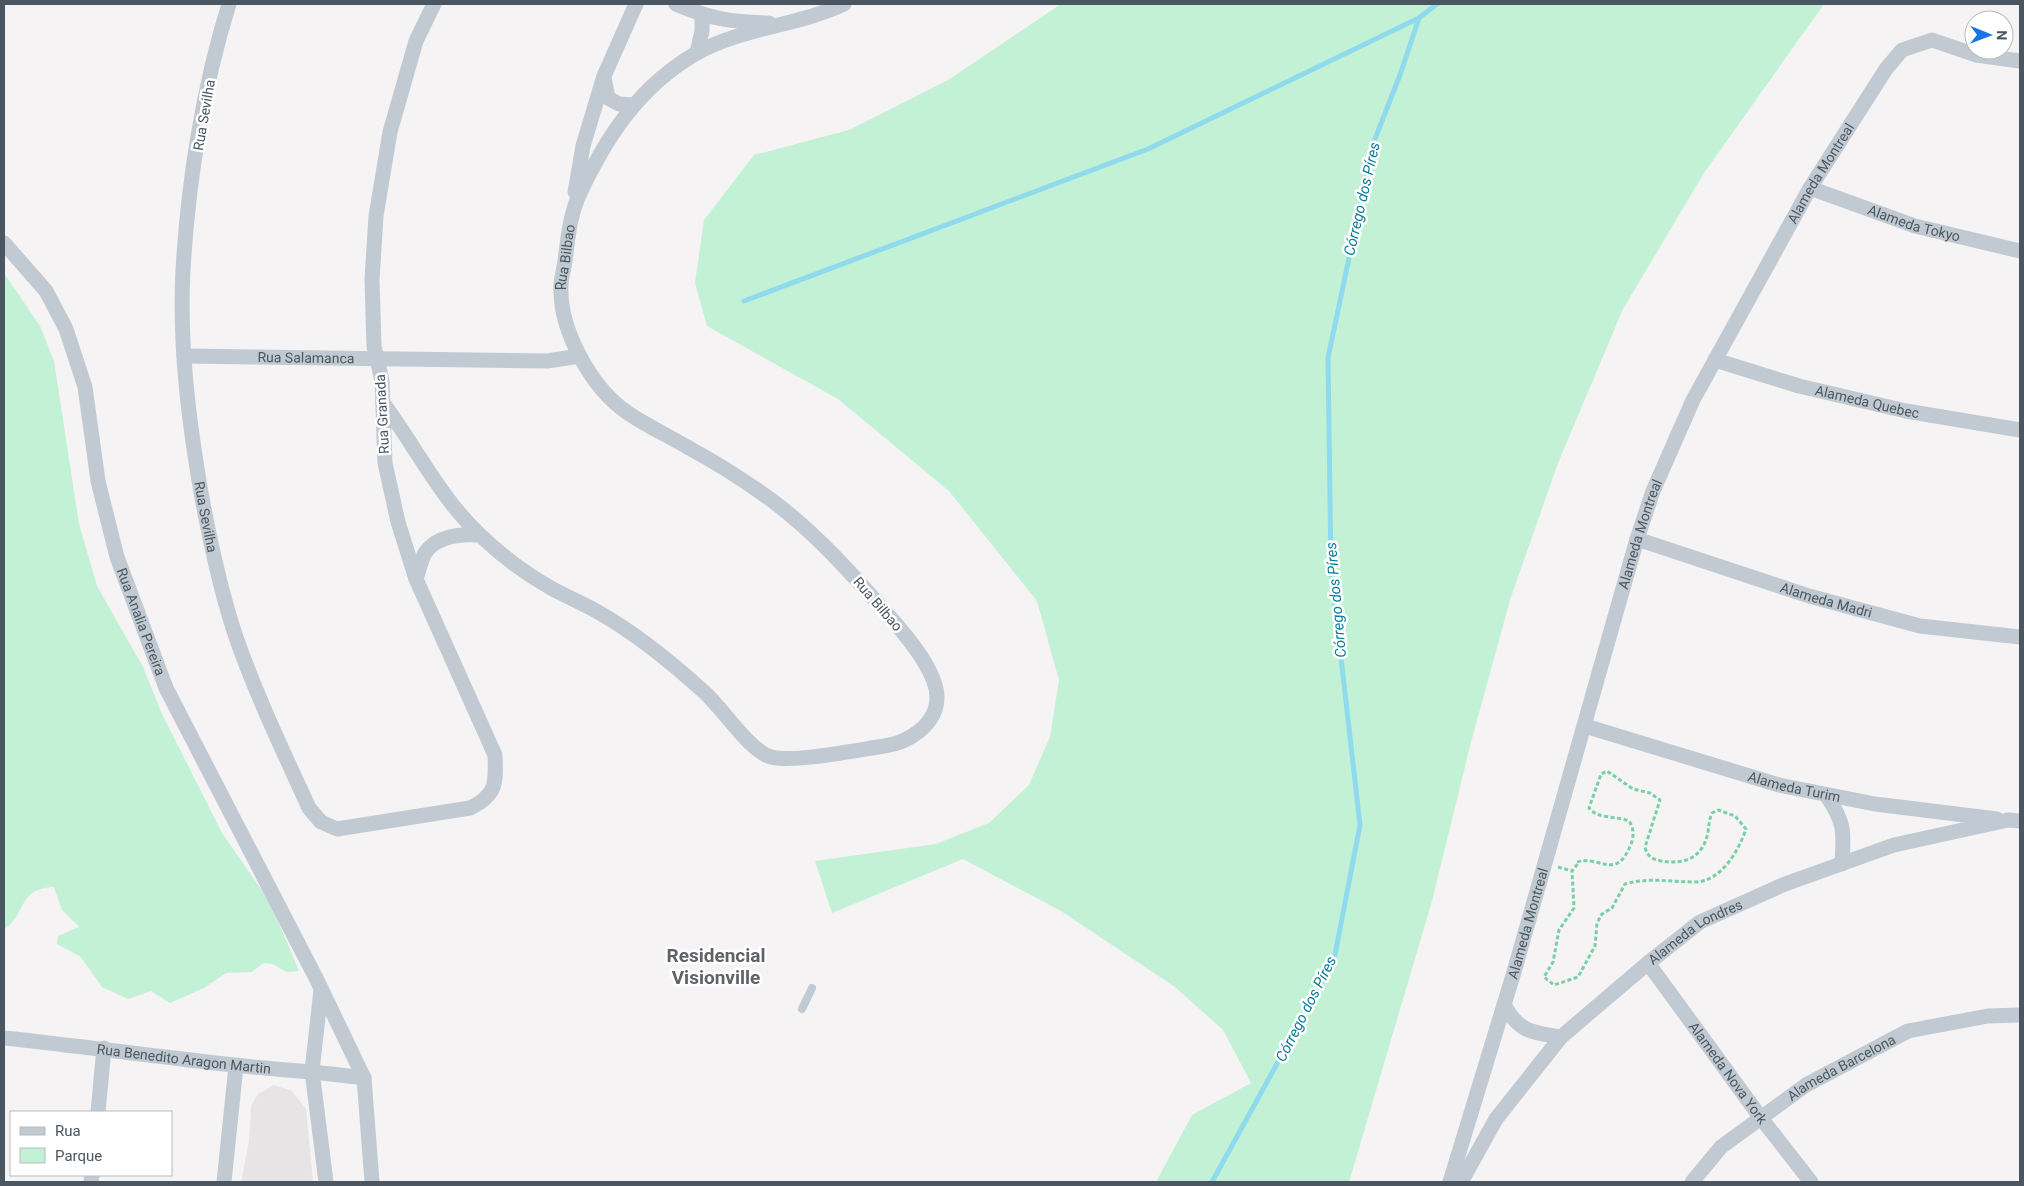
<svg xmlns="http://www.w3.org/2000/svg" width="2024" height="1186" font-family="Roboto,sans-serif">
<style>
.education{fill:#e6e4e5}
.green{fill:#c3f1d5}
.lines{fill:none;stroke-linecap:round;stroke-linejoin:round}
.stream{stroke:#90daee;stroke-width:5}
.path{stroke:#7ad0a6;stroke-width:3;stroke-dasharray:4 2.5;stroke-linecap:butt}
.service{stroke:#c1cad2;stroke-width:8}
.minor{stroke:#c1cad2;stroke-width:15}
.labels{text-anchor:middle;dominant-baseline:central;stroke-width:5;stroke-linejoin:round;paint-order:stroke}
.street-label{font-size:14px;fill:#4a5661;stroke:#fff}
.water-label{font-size:15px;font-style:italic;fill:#0c7c9b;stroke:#fff}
.district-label{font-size:19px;font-weight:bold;fill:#5f6368;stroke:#fff}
</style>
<rect width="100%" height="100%" fill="#f5f3f3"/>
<path class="education" d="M274,1085L292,1091L306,1109L313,1182H241L249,1141L251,1106L258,1094Z"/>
<path class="green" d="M1061,4H1824L1704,173L1623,309L1558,463L1510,600L1471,742L1432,901L1349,1182H1156L1192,1115L1251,1083L1223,1030L1175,987L1061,911L963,859L832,913L815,861L936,844L989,823L1029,785L1050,737L1059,680L1037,601L949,491L838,399L707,326L695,283L704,220L754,155L849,130L948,80Z
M4,273L40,326L54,361L79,524L97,586L143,667L162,714L222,833L270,902L299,971L286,972L273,964L264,963L251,972L226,973L204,988L170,1003L151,991L128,999L102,987L81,957L57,944L58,936L79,927L62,910L54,887C17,889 28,912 4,930Z"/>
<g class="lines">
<path class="stream" d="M744,301L1148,149L1419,18
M1212,1182L1334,960L1360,825L1331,569L1328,358L1373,144L1400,75L1419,18L1437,4"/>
<path class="path" d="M1577,862C1601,855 1616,882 1631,844C1634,837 1634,828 1629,821C1617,816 1597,819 1589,808L1601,774L1607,771L1633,789L1650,793L1660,800L1645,847C1647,857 1653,859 1661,861C1685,865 1703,858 1708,832C1709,825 1709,820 1712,813L1718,810L1735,816L1746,829C1739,850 1721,882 1695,882C1670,882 1649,877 1625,884L1612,908L1602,914L1597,923L1595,946L1578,977L1554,985L1544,977L1553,962L1559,930L1574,908L1572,871L1580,861
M1558,867L1572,871"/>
<path class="service" d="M802,1009L812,988"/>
<g class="minor">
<path id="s1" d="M229,4C203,87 188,183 183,270C179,346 189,424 202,498C211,546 221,594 237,640C257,697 284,753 309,808L321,822L337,829L470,808C497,795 496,783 495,755L416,579L398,522L385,463L382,381L374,346L372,280L376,216L390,132L416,41L434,4"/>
<path d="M676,4C711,19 731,22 769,23"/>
<path d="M697,53L702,31V15"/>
<path d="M604,78L608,98L619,104L632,105"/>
<path id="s2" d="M1810,188L1915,226L2020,251"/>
<path d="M575,192L583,146L604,76L636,4"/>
<path id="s3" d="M4,243L46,291L66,329L85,387L98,481L117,557L166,688L317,980L364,1078L372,1182"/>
<path id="s4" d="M184,356L547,361L580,356"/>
<path id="s5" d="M1715,360L1799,386L1906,411L2020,430"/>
<path id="s6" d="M383,403C416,447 440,498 481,536C502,556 526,574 551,588C567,597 583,603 598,612C635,633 671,662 703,691C722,707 749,751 771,757C793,763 858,750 884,746C908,743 937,725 937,697C937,671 905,634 889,616C852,574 815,532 770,499C745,481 717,463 689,448C669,436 647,426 628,413C592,389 559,330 561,286C561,278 564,269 565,261C568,237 570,214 580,193C607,136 639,87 695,54C741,28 797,26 844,4"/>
<path id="s7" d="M1637,539L1809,596L1920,626L2020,637"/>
<path d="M416,579C419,571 421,560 425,553C437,535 461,534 479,535"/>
<path id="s8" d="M1585,726L1779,785L1875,804L1997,819"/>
<path d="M1826,795C1845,822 1844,832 1842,864"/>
<path id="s9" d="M1648,963L1761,1118L1811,1182"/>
<path d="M321,990L312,1071L326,1182"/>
<path d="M1504,1005C1520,1033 1532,1032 1561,1037"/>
<path id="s10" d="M4,1038C81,1046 158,1057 235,1065C278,1070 321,1072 364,1078"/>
<path d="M98,1112L104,1048"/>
<path d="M91,1182L92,1175"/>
<path d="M224,1182L236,1066"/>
<path id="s11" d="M1450,1182L1514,972L1637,539L1653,491L1693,400L1810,188L1886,69L1902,50L1932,40L1976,55L2020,61"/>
<path id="s12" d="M1461,1182L1496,1119L1561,1037L1648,963L1700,922L1785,884L1894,845L2008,820L2020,821"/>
<path id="s13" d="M1692,1182L1721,1147L1806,1085L1908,1031L1988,1016L2020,1015"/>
</g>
</g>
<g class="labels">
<g class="street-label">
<text transform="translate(204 115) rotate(-80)">Rua Sevilha</text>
<text stroke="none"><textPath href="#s11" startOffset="1080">Alameda Montreal</textPath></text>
<text stroke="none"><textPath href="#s2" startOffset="110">Alameda Tokyo</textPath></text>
<text stroke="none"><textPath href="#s6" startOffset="1332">Rua Bilbao</textPath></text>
<text stroke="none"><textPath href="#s4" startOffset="122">Rua Salamanca</textPath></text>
<text stroke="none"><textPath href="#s5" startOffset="158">Alameda Quebec</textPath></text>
<text transform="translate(382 414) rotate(-93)">Rua Granada</text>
<text stroke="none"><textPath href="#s1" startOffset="519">Rua Sevilha</textPath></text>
<text stroke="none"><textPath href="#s11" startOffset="675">Alameda Montreal</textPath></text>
<text stroke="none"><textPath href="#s7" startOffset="199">Alameda Madri</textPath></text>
<text transform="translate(878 604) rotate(49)">Rua Bilbao</text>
<text stroke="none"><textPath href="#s3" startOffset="410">Rua Analia Pereira</textPath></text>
<text stroke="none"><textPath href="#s8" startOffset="218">Alameda Turim</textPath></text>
<text stroke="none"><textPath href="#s11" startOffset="270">Alameda Montreal</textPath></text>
<text stroke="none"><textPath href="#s12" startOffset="348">Alameda Londres</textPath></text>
<text stroke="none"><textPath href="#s10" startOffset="181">Rua Benedito Aragon Martin</textPath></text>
<text stroke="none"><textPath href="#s13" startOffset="190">Alameda Barcelona</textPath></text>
<text stroke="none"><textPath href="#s9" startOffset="136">Alameda Nova York</textPath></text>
</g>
<g class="water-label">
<text transform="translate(1362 199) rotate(-77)">Córrego dos Píres</text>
<text transform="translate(1336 600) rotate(-95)">Córrego dos Píres</text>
<text transform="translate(1306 1009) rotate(-63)">Córrego dos Píres</text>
</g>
<g class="district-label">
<text x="716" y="955">Residencial<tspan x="716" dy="22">Visionville</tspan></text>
</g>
</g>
<rect width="2024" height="1186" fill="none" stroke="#4a5661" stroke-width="10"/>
<rect x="10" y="1111" width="162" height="65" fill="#ffffff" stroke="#b7bbc0"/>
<rect x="20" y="1127" width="25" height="8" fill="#c1cad2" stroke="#b7bbc0"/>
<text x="55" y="1136" font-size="15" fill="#4a5661">Rua</text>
<rect x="20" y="1148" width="25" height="15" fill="#c3f1d5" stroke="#b7bbc0"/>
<text x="55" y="1161" font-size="15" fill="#4a5661">Parque</text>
<g transform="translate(1989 35) rotate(91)"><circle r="24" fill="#ffffff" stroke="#b7bbc0"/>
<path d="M0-4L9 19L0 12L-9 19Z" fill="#1a73e8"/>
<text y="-8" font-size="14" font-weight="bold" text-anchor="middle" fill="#4a5661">N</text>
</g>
</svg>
